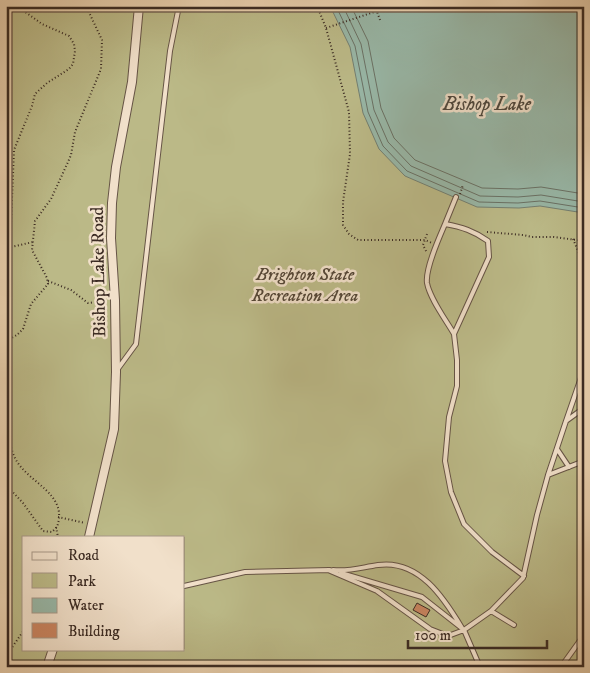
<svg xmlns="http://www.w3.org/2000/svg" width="590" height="673" font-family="'IM FELL DW Pica',serif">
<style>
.green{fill:#bbb987;stroke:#7b7255;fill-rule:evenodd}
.water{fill:#98b7a7;stroke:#737f72}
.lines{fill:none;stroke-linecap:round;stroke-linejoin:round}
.shore{stroke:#6a7165;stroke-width:1}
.building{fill:#ca8561;stroke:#3b2b23}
.service-casing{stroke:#665446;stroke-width:6}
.minor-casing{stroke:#665446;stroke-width:10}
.path{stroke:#3b2b23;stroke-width:2;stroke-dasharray:1 2.5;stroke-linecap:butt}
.service{stroke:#f1e0ca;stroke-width:4}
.minor{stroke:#f1e0ca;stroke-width:8}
.labels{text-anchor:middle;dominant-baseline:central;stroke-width:5;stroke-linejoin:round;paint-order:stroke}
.street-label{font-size:18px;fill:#3b2b23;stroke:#f1e0ca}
.park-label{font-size:18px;font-style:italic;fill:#554737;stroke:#f1e0ca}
.water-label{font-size:19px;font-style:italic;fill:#4e473d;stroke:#f1e0ca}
</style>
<rect width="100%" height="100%" fill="#e9d0ae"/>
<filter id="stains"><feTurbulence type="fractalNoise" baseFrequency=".004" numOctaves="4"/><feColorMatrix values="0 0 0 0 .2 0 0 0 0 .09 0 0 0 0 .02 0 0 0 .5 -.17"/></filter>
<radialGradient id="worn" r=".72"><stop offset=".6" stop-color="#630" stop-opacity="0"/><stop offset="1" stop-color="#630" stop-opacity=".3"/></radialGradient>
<path class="green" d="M6,6H584V667H6ZM24,537H184V649H24Z"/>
<path class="water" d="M330,6H584V213L540,206L519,208L477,207L405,176L379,149L363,113L350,47Z"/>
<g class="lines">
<path class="shore" d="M336,6L355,46L368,112L383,146L407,171L479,202L518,203L540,201L584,208
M343,6L361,44L374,110L388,142L411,166L480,196L518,197L541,195L584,202
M351,6L368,41L381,108L394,138L415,160L482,188L518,189L541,187L584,194"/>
</g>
<path class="building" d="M417,603L430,610L426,617L413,610Z"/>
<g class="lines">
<defs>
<path id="service" d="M445,224C462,227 474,231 488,241L489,257L454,334C446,320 430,299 427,283C425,269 439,238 445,224Z
M445,224L456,197
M454,334L457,360V386L449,417L445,461L451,492L464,524L492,552L524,576
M117,370L136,344L170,51L179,6
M566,421L584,369
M557,449L569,467
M548,475L584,461
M328,570L377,591L430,629L448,636L464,630L491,611L523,578L537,515L548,475L566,421L584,408
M333,570C349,572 363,567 378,565C419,559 444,598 462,628
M341,573L422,597L464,630L480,667
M184,586L245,572L330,570
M491,611L514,625
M561,667L584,635"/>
<path id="minor" d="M89,537L114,429L116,372L115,300L111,238L112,203L116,167L132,82L139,6
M47,667L53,649"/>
</defs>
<use href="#service" class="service-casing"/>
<use href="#minor" class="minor-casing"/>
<path class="path" d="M317,6L326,28L349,112L350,154L343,202V225L349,234L358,240H425L432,243
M375,6L380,20
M326,28L377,11
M460,194L463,185
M487,232L523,235L532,237H554L584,241
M427,234L423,245L427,253
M573,239L584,265
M11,247L33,242
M6,252L10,247L14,150L32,106L35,94L47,83L69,69L73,64L75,51L74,44L69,36L42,24L17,6
M48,281L71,290L88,303L107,301
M6,341L17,335L23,329L31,304L48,284L47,278L32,250L35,221L51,199L68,162L71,155L75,132L101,69L102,40L86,6
M6,420C9,433 9,446 15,458C27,483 69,493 57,527L52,532L43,531L23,503L9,488L6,481
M6,504L9,488
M58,517L85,523
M56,527L58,537
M7,667L11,649L24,630"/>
<use href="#service" class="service"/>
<use href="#minor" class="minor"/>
</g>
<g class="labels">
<g class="street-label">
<text transform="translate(99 272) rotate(-91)">Bishop Lake Road</text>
</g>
<g class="park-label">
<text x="305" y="275">Brighton State<tspan x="305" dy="21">Recreation Area</tspan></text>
</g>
<g class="water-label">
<text x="487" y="104">Bishop Lake</text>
</g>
</g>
<rect width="590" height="673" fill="none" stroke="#e9d0ae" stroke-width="25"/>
<rect x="8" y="8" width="575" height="658" fill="none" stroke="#3b2b23" stroke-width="2.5"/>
<rect x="12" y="12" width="565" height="648" fill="none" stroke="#3b2b23"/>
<rect x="22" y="536" width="162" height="115" fill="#f1e0ca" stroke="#a89887"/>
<rect x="32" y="552" width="25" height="8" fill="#f1e0ca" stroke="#a89887"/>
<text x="68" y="560" font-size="15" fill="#3b2b23">Road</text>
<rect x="32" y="573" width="25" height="15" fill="#bbb987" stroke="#a89887"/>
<text x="68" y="586" font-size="15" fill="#3b2b23">Park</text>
<rect x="32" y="598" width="25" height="15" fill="#98b7a7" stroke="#a89887"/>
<text x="68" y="610" font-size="15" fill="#3b2b23">Water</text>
<rect x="32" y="623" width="25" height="15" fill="#ca8561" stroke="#a89887"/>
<text x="68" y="636" font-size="15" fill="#3b2b23">Building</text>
<path d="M408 640v8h139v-8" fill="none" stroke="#3b2b23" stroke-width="2.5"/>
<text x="415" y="640" font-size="15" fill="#3b2b23" stroke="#f1e0ca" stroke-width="4" paint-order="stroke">100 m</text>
<rect width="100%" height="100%" filter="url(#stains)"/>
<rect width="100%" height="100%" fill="url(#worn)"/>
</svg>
